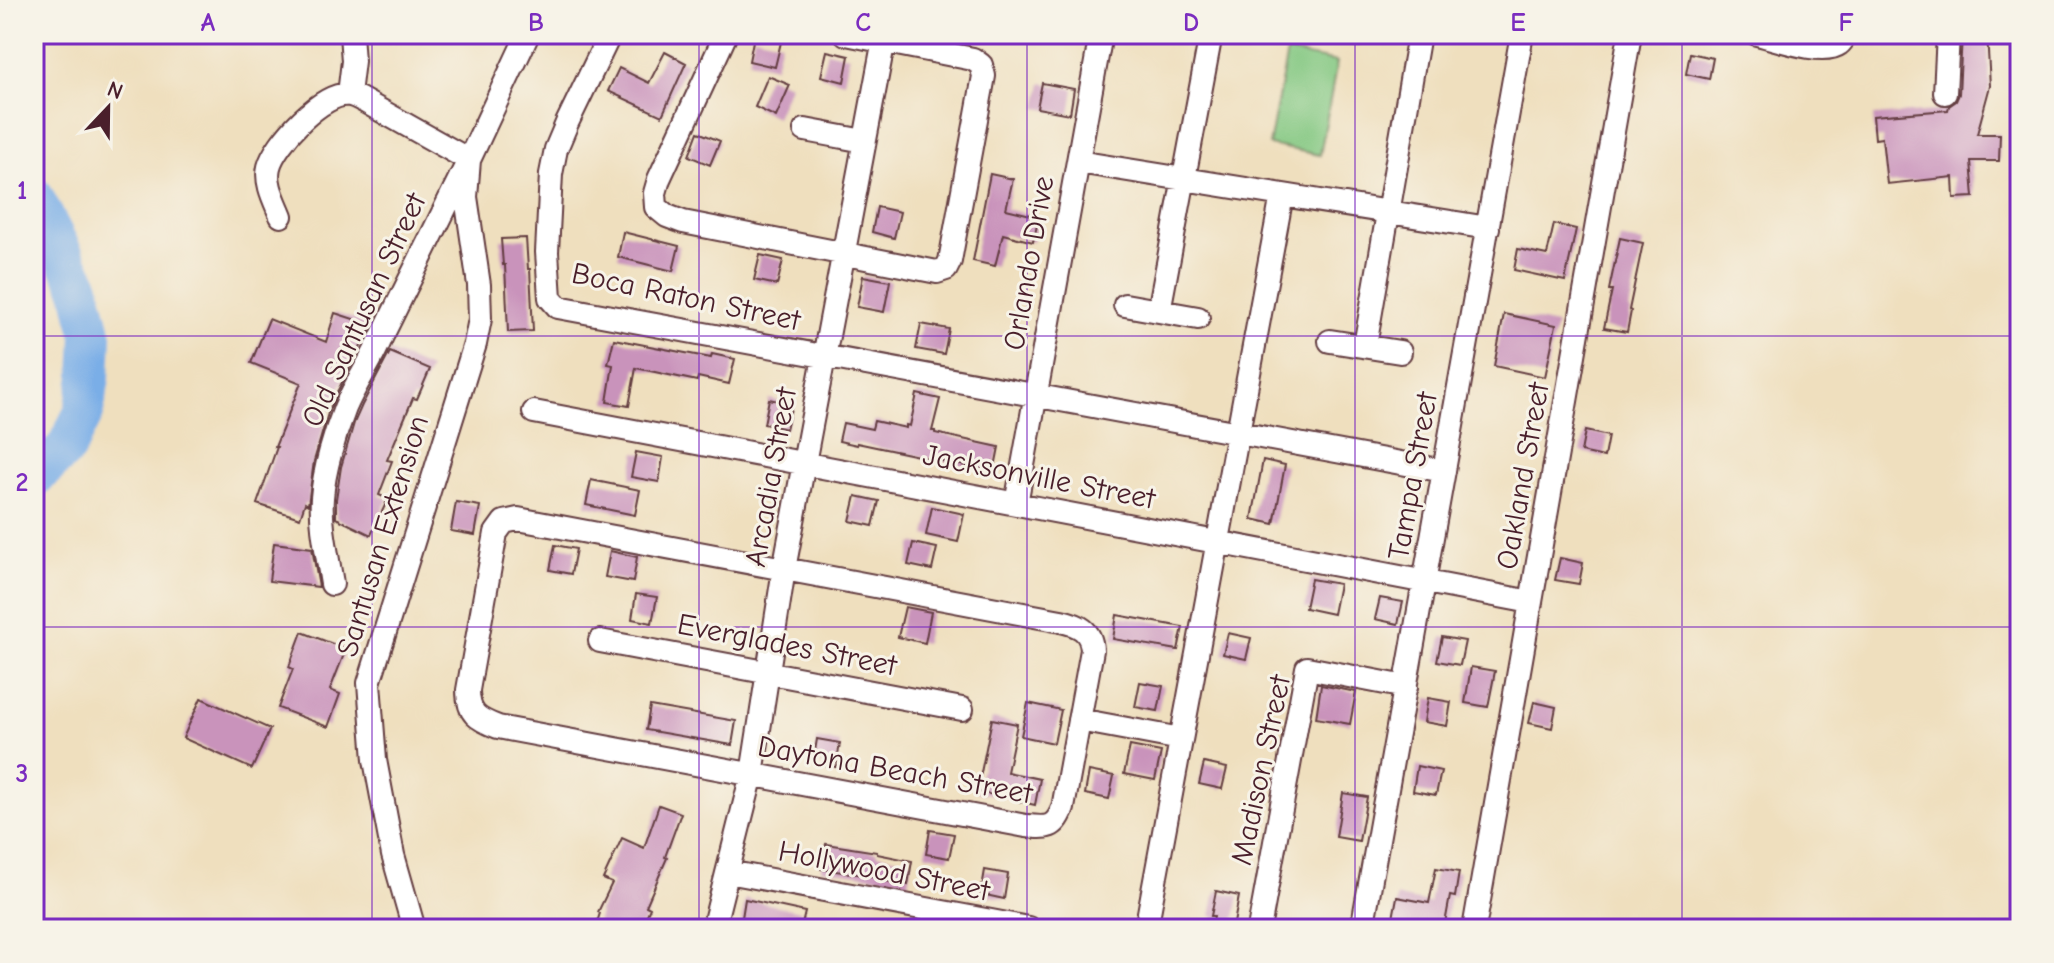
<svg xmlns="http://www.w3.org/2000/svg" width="2054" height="963" font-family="'Comic Neue',sans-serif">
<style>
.green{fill:#84c882;stroke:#677456;stroke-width:2}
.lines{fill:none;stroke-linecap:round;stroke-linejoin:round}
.river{stroke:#7aaee7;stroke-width:40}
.building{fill:#c993bb}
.minor-casing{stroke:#633c41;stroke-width:26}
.minor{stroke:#fff;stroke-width:22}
.grid{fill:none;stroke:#7b2cbf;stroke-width:2;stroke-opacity:0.55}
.labels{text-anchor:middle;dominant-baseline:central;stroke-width:6;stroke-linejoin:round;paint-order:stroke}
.street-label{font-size:30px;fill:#4a1f2b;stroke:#f7f3e8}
.neatline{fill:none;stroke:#7b2cbf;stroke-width:3}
.grid-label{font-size:26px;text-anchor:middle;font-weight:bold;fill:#7b2cbf}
</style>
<rect width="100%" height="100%" fill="#f7f3e8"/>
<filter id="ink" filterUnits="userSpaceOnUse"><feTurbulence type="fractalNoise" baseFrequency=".0125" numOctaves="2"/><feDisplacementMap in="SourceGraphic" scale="16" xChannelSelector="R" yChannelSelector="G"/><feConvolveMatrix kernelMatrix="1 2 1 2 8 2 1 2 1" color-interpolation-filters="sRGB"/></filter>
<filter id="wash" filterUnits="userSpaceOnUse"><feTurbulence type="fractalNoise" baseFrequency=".006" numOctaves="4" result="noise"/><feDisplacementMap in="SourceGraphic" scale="32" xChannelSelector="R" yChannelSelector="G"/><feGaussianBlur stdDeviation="1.8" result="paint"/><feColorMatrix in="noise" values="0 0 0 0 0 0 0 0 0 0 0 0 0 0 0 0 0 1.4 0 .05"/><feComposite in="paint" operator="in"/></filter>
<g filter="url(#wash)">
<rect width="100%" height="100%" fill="#efdfbe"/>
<path class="green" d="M1293,34H1359L1357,45Z
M1287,52L1337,62L1320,155L1269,145Z"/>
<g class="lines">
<path class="river" d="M34,197L80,287L92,336L90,377L84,412L66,448L34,478"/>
</g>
<g id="blocks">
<path class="building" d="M1962,34H1987L1990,86L1977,134H2000L1999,161H1971L1974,197L1954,198L1953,177L1887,184L1882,138L1875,139L1873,116L1948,110L1949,106L1956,101L1959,94Z
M754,36L781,42L775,67L749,61Z
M827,51L849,56L844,82L821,76Z
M665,52L686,63L662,116L608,91L619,68L649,83Z
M1690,53L1713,58L1709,79L1686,74Z
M768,76L790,85L776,117L755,107Z
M1042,83L1074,89L1070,114L1037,108Z
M698,132L720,141L710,165L689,156Z
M990,174L1013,179L1006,209L1039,217L1033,242L1003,234L995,266L973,261Z
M877,207L900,212L894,238L872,232Z
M1554,224L1576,229L1565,281L1514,270L1518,249L1547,255Z
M623,232L679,246L673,271L618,257Z
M526,238L528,269H530L533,331L508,332L505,265H503L501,239Z
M1620,238L1643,243L1629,310L1631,311L1627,332L1604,328L1612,290H1609Z
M760,255L783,260L777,285L754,280Z
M863,276L890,281L884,312L857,307Z
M335,313L372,325L337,392L328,413L314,461L308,505L305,503L300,518L257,504L277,447H275L301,383L251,363L269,319L326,342Z
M1504,314L1556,325L1545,377L1494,366Z
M921,324L949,329L944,354L916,349Z
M614,339L711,358L712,354L735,359L729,384L698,377L697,381L636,368L629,406L607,402L613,365L608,364Z
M390,352L430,369L417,399L413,398L387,460L392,461L379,495L388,499L371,535L336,518V499L341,467L354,423L362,405Z
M917,394L940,399L932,431H935V433L999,447L994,472L857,443V445L839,441L843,423L872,429L874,421L906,428V425L910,426Z
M769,399L792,404L786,429L764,424Z
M1585,431L1608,436L1604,457L1581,452Z
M636,452L663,457L659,482L631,477Z
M1263,460L1285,465L1274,524L1252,519Z
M591,480L640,490L635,515L586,505Z
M856,496L879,501L873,526L850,521Z
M456,502L480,506L475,535L451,531Z
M932,507L964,514L958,542L926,535Z
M274,543L312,548L319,587L269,581Z
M913,543L937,548L932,570L908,565Z
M555,545L576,549L571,574L550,570Z
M610,551L637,557L633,582L605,577Z
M1560,558L1583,563L1579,584L1555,580Z
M1311,579L1339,584L1333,614L1305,608Z
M636,594L657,597L652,623L632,619Z
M1380,598L1403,602L1398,624L1375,619Z
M905,607L931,612L925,643L898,637Z
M1117,615L1183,627L1178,650L1113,639Z
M302,632L346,649L330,690L340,694L328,727L278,708L293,669L289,667Z
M1228,633L1251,638L1246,659L1223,654Z
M1442,637L1465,641L1460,665L1437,661Z
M1471,667L1495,671L1488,707L1465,703Z
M1140,682L1163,686L1158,711L1135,707Z
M1321,685L1356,692L1350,724L1316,718Z
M201,698L270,729L252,769L183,738Z
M1428,698L1451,702L1447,726L1424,722Z
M1534,702L1556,707L1552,728L1529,723Z
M1028,703L1061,710L1054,743L1021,736Z
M650,706L736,721L732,745L646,730Z
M992,719L1017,724L1007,772L1040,779L1035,805L1013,800V798L977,792Z
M817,739L840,743L836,767L813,763Z
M1130,746L1161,752L1155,780L1124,774Z
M1204,763L1227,768L1222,789L1199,784Z
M1417,766L1441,771L1436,795L1413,791Z
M1089,771L1114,776L1109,799L1085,794Z
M1343,793L1367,797L1359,841L1336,837Z
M659,805L681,813L665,857L667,858L646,906L650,908L641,929H595L600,913L598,912L612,883L603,879L622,838L644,848Z
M930,830L954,834L949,858L926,854Z
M826,844L877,852V854L912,861L908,885L885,881V878L821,869Z
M1436,868L1459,872L1455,897L1450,896L1444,929H1391L1397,897L1429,903Z
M985,870L1008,874L1004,899L981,894Z
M1216,891L1239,896L1233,929H1212L1214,916H1211Z
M745,899L805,912L801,929H769L741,924Z"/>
</g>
</g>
<g filter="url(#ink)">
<use href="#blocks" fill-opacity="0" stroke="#633c41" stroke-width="2"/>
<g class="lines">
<defs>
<path id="minor" d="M610,34L567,123L556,149L551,174L547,252L550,298L558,307L1444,471
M726,34L659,179L655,193L656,207L667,216L683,222L937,272L946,269L950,261L984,76L981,65L973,59L846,34
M1757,34C1775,38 1823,56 1839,44C1842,42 1844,38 1846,34
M1945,93L1948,34
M349,94L353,61L351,34
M805,130L864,141
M1078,162L1488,228
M281,216C275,201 265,183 269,167C275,143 324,90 350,95C355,96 358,98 362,100L469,160
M1125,305L1198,318
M1159,311L1211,34
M1330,341L1400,352
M1365,346L1419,34
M534,412L1531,602
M1016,504L1101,34
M518,519L1061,621C1079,625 1091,630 1092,650L1063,808C1055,829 1047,828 1026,826L498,727C477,719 468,714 468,690L496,533L504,522Z
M332,584C328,557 320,526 322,498C324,470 335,433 345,408C356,382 372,361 382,336L469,160L528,34
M600,641L962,709
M1079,720L1181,739
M728,872L1028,928
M414,929L393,855L375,760L369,683L475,344L480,319L479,285L466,197L469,160
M713,929L752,774L784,569L885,34
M1146,929L1282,195
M1259,929L1307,668L1406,687
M1362,929L1522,34
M1474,929L1630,34"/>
</defs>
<use href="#minor" class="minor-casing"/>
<use href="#minor" class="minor"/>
</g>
</g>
<path class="grid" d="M372,34V929M699,34V929M1027,34V929M1355,34V929M1682,34V929M34,336H2020M34,627H2020"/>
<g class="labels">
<g class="street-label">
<text transform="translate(1029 263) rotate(-80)">Orlando Drive</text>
<text transform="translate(686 297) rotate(12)">Boca Raton Street</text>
<text transform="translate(364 310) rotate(-65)">Old Santusan Street</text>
<text transform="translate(1413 476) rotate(-80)">Tampa Street</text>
<text transform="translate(1523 476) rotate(-80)">Oakland Street</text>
<text transform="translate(771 477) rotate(-80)">Arcadia Street</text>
<text transform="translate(1039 477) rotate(11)">Jacksonville Street</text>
<text transform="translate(383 536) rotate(-73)">Santusan Extension</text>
<text transform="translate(787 645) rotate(11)">Everglades Street</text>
<text transform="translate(895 770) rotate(10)">Daytona Beach Street</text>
<text transform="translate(1261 770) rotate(-78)">Madison Street</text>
<text transform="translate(884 871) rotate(11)">Hollywood Street</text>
</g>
</g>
<rect width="2054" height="963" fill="none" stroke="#f7f3e8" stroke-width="88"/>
<g transform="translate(108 108) rotate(22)" stroke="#f7f3e8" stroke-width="6" paint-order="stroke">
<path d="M0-6L14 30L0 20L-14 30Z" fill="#4a1f2b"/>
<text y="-12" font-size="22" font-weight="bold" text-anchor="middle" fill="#4a1f2b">N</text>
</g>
<rect x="44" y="44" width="1966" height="875" class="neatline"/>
<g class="grid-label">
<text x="208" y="31">A</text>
<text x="536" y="31">B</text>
<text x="863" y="31">C</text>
<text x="1191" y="31">D</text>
<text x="1518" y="31">E</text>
<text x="1846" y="31">F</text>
<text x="22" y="199">1</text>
<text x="22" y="491">2</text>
<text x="22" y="782">3</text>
</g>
</svg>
